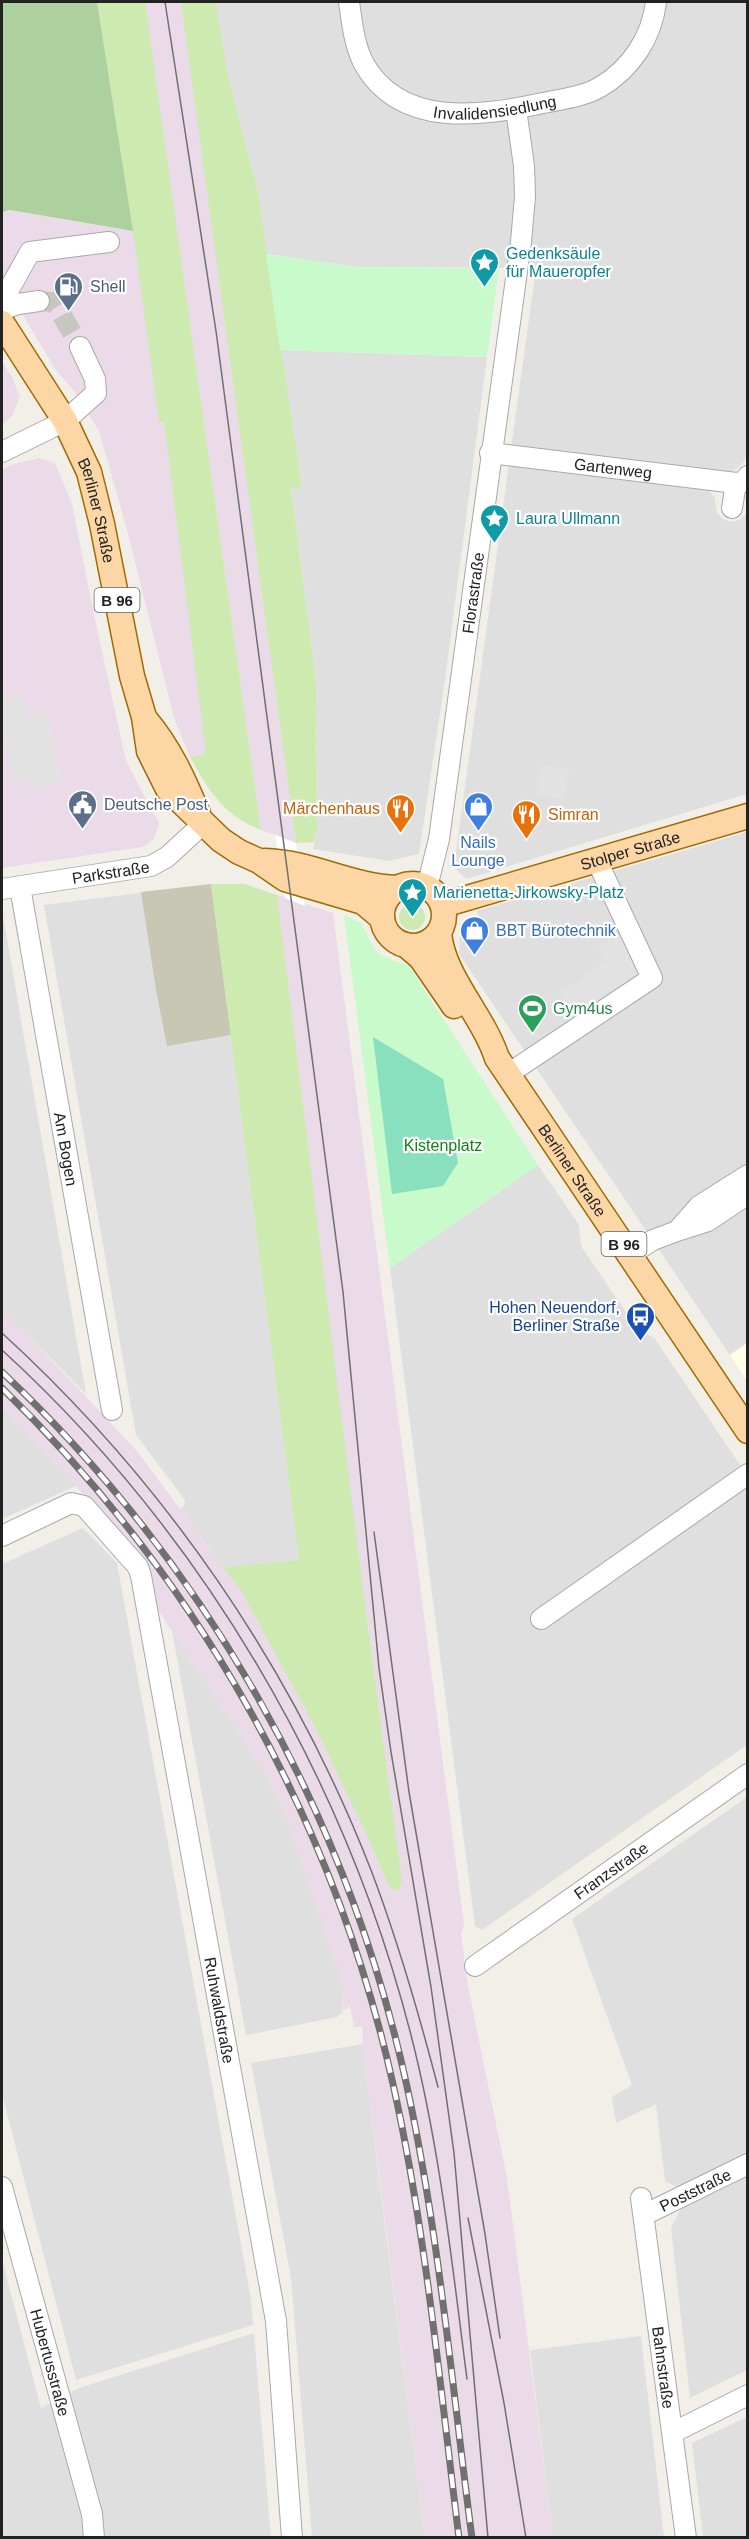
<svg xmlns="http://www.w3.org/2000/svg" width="749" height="2539" font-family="Arial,sans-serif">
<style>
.residential{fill:#e0dfdf}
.industrial{fill:#ebdbe8}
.education{fill:#ffffe5}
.construction{fill:#c7c7b4}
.grass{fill:#cdebb0}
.forest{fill:#add19e}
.park{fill:#c8facc}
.pitch{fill:#88e0be}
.parking{fill:#e2e2e2}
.pier{fill:#fff}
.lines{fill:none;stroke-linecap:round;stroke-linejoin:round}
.minor-tunnel{stroke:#c8c6c1;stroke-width:20;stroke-dasharray:20 10;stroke-linecap:butt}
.minor-casing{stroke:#a9a9a9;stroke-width:22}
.major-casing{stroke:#a06b00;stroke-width:27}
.minor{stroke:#fff;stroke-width:20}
.major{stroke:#fcd6a4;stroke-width:24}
.tram{stroke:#707070;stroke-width:1.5}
.rail-casing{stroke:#707070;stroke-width:7}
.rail{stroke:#fff;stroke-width:4.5;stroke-dasharray:14;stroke-linecap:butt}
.labels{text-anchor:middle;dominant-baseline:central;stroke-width:4.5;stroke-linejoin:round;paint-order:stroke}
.shield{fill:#fff;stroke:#646464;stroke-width:1.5}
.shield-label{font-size:15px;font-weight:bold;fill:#222}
.street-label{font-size:16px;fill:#222;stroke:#fff}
.culture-label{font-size:16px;fill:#0d838f;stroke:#fff;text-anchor:start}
.service-label{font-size:16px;fill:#4e5e75;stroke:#fff;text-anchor:start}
.food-label{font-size:16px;fill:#c56008;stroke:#fff;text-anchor:end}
.shop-label{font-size:16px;fill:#366cbe;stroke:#fff}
.leisure-label{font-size:16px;fill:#27864d;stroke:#fff;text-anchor:start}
.park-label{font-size:16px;fill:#0c8416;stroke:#fff}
.transit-label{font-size:16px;fill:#164399;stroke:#fff;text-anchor:end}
</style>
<rect width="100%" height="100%" fill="#f2efe9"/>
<path class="residential" d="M216,2H747L748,453L742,465L731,472L511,448L536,268L356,267L266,254L257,187L228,77Z
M280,350L487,357L445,680L419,854L389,861L313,849L317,831L316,681L291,486L302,487Z
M509,464L706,487L715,498L717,513L723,519L731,522L739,520L747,513V794L466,879L454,867Z
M747,832V1343L730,1355L459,954L460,935L466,925L479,917L477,911Z
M211,884L299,1560L223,1567L180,1509L184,1506L185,1500L136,1435L44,905Z
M2,910L86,1394L27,1334L2,1313Z
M538,1165L579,1225L581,1246L636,1327L655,1339L747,1475V1745L482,1930L475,1926L390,1268Z
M2,1407L42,1448L76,1486L2,1519Z
M83,1528L117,1563L251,2299L253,2325L76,2380L2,2094V1564Z
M172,1631L267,1776L288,1820L345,1988H342V2013L337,2017L246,2035Z
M747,1797V2155L680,2189L665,2181L656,2104L616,2123L612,2097L632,2085L572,1919Z
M363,2044L379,2180L425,2537H312L291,2278L251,2063Z
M747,2173V2370L690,2398L671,2228L682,2206Z
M2,2260L41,2408L79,2388L254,2333L271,2537H2Z
M641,2336L664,2537H553L530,2350Z
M747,2417V2537H703L692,2443Z"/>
<path class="industrial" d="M95,2H216L228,77L256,184L267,254L215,246L296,843L261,830L178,239L160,423L164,421L207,753L190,757L174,718L126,526L99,431L74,391L55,369L2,280V212L10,210L125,230Z
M2,361L12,377L20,397L12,416L2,425Z
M39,458L55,463L72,504L94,615L126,761L159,823L154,839L143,847L2,868V470L13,464Z
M211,884H244L333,913L464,1925L461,1934L468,1986L507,2178L553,2537H425L364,2057L362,2027H354L350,2006L343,2011L342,1988L344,1987L288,1820L267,1776L156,1607L152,1583L129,1550L76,1486L42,1448L2,1407V1313L27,1334L137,1451L223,1567L299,1560Z"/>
<path class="education" d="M747,1343V1381L730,1355Z"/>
<path class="construction" d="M211,884L231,1035L167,1046L156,990L141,892Z"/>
<path class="grass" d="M97,2H145L261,830C223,815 209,791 190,757L206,753L164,422L159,423L133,231Z
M181,2H216L228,77L257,187L302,488L291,487L316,681L317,831L314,842L296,843Z
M211,884H244L277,895C318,1223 356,1552 402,1880L398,1891L389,1886L365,1831L313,1723L240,1589L223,1567L299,1560Z
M399 917a13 13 0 1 1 26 0a13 13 0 1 1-26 0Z"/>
<path class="forest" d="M2,2H97L133,231L10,210L2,212Z"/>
<path class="park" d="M266,254L356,267L499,268L487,357L280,350Z
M344,915L361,923C379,957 372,953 409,966L538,1165L390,1268Z"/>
<path class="pitch" d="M373,1037L443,1079L458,1163L443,1186L392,1194Z"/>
<path class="parking" d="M21,696L26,718L47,713L61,782L28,789L26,779L13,782L2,727V700Z
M541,765L569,769L564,799L536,795Z
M634,926L661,980L585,1030L560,993L605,961L598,948Z"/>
<path class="pier" d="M275,835L296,843L305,906L285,898Z"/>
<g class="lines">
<path class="minor-tunnel" d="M39,301L52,302L56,305L80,347"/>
<defs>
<g id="minor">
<path id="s1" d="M349,2C352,22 354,45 364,64C401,129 482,116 543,103C562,99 583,97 600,87C631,69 652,37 656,2"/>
<path d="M2,302L30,252L109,242"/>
<path d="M2,310L18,304L39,301"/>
<path d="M2,452L65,421L96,393L95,379L80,347"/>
<path id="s2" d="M490,453L736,483L743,482L748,476"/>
<path d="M732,508L736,483"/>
<path id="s3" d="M20,887L112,1410"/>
<path id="s4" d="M427,887L439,839L521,242L525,196L524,166L516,109"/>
<path id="s5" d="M2,889L151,866L167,857L204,823"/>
<path d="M508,1074L652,978L597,861"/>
<path d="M680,1230L708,1221L748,1194"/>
<path d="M631,1254L653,1240L677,1231L699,1206L748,1175"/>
<path id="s6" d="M2,1536L71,1503L84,1506L138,1567L141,1576L276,2321L292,2538"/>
<path d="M541,1619L748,1474"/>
<path id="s7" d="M475,1966L748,1774"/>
<path id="s8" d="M2,2187L92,2514L94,2538"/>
<path id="s9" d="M641,2198L686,2538"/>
<path id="s10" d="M644,2215L748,2164"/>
<path d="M674,2432L748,2395"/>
</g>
<g id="major">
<path id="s11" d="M2,323L65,421L89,472L102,524L132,676L144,717L149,751L168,789L221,840L239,852L259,861L285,879L363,902L382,918"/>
<path d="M145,719C169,747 184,780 198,814"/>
<path d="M265,861C310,862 352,887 397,888"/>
<circle cx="413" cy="915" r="31"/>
<path id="s12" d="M443,905L748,816"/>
<path id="s13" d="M439,933C443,977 483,1015 497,1058L748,1431"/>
<path d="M406,945L421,958L454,1006"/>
</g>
</defs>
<use href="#minor" class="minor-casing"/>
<use href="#major" class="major-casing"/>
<use href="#minor" class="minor"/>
<use href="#major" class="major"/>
<path class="tram" d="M165,2L216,331L343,1292L379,1668L391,1752L431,1987L454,2153L488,2538
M2,1333C164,1481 291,1665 371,1870C398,1941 419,2014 438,2087
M2,1350C201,1532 344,1774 411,2035C440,2148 452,2264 467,2379
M374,1532L409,1792L485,2234L500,2338
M468,2218L504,2403L526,2538"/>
<defs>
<path id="rail" d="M2,1372C204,1562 346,1811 406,2082C439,2232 452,2386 472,2538
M2,1388C196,1576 334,1820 393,2084C426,2232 440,2386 459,2538"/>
</defs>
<use href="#rail" class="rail-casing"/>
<use href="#rail" class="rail"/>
</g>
<defs>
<symbol id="sight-pin" viewBox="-11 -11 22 30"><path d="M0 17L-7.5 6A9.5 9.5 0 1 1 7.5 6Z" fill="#0f9aa8" stroke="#fff"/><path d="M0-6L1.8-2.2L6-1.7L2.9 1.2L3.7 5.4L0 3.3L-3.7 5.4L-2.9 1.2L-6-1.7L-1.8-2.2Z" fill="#fff"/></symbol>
<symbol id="fuel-pin" viewBox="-11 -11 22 30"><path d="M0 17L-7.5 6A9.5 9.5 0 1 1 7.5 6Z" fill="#5c6f8a" stroke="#fff"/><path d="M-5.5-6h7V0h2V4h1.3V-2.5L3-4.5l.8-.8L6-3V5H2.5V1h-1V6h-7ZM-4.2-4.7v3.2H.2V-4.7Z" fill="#fff"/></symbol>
<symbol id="civic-pin" viewBox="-11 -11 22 30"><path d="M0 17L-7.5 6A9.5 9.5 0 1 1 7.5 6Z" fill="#5c6f8a" stroke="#fff"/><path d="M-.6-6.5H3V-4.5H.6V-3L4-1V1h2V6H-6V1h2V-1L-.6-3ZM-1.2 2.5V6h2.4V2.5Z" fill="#fff"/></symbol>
<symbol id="shop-pin" viewBox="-11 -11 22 30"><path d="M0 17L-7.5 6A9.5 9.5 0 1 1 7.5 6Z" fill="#3f7fe0" stroke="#fff"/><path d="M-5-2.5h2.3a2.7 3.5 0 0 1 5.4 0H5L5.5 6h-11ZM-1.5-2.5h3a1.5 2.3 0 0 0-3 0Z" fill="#fff"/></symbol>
<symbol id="restaurant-pin" viewBox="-11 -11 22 30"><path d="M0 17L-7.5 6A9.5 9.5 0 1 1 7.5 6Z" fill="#e8710a" stroke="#fff"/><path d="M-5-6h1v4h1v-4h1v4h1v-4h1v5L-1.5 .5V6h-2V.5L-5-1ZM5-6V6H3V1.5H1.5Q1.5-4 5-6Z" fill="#fff"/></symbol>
<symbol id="stadium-pin" viewBox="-11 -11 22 30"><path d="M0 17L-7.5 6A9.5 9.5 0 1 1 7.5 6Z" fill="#2e9e5b" stroke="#fff"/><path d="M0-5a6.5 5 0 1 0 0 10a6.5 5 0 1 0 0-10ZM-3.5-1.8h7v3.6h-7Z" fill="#fff"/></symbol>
<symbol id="bus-pin" viewBox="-11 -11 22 30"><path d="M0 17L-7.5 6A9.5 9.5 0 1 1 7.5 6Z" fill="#1a4fb4" stroke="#fff"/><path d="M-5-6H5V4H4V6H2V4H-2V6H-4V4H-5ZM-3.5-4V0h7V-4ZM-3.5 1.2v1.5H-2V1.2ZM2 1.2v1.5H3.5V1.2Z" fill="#fff"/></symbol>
</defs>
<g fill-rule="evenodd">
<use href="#sight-pin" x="468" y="246" width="33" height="45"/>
<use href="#fuel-pin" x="52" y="270" width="33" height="45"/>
<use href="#sight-pin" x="478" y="502" width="33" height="45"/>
<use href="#civic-pin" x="66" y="788" width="33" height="45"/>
<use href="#shop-pin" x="462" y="790" width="33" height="45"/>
<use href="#restaurant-pin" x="384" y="792" width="33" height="45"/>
<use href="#restaurant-pin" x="510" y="798" width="33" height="45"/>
<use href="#sight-pin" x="396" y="876" width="33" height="45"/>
<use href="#shop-pin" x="458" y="914" width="33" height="45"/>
<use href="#stadium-pin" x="516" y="992" width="33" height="45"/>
<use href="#bus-pin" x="624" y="1300" width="33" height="45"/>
</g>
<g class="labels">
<g class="shield">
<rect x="94.5" y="588" width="45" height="24" rx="4.5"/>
<rect x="601.5" y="1232" width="45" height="24" rx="4.5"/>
</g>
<g class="shield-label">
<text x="117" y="600">B 96</text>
<text x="624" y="1244">B 96</text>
</g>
<g class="street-label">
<text stroke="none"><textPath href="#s1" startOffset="213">Invalidensiedlung</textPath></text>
<text stroke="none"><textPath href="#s2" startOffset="124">Gartenweg</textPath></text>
<text stroke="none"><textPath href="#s11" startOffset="212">Berliner Straße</textPath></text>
<text stroke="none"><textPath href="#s4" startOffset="298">Florastraße</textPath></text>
<text stroke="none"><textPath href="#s12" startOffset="195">Stolper Straße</textPath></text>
<text stroke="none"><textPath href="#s5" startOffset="110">Parkstraße</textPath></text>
<text stroke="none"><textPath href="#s3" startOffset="266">Am Bogen</textPath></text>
<text stroke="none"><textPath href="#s13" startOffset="274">Berliner Straße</textPath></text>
<text stroke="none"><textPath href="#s7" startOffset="166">Franzstraße</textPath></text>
<text stroke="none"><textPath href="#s6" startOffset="622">Ruhwaldstraße</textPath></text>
<text stroke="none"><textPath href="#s10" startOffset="57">Poststraße</textPath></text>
<text stroke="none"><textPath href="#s8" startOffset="182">Hubertusstraße</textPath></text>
<text stroke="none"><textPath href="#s9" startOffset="171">Bahnstraße</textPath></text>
</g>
<g class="culture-label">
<text x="506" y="253">Gedenksäule<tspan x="506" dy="18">für Maueropfer</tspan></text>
<text x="516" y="518">Laura Ullmann</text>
<text x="433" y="892">Marienetta-Jirkowsky-Platz</text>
</g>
<g class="service-label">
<text x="90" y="286">Shell</text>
<text x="104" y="804">Deutsche Post</text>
</g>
<g class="food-label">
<text x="380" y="808">Märchenhaus</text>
<text x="548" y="814" text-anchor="start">Simran</text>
</g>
<g class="shop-label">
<text x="478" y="842">Nails<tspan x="478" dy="18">Lounge</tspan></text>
<text x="496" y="930" text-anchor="start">BBT Bürotechnik</text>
</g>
<g class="leisure-label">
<text x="553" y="1008">Gym4us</text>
</g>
<g class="park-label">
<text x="443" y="1145">Kistenplatz</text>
</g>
<g class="transit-label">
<text x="620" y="1307">Hohen Neuendorf,<tspan x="620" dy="18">Berliner Straße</tspan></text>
</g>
</g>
<rect width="749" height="2539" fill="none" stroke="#222222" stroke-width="6"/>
</svg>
